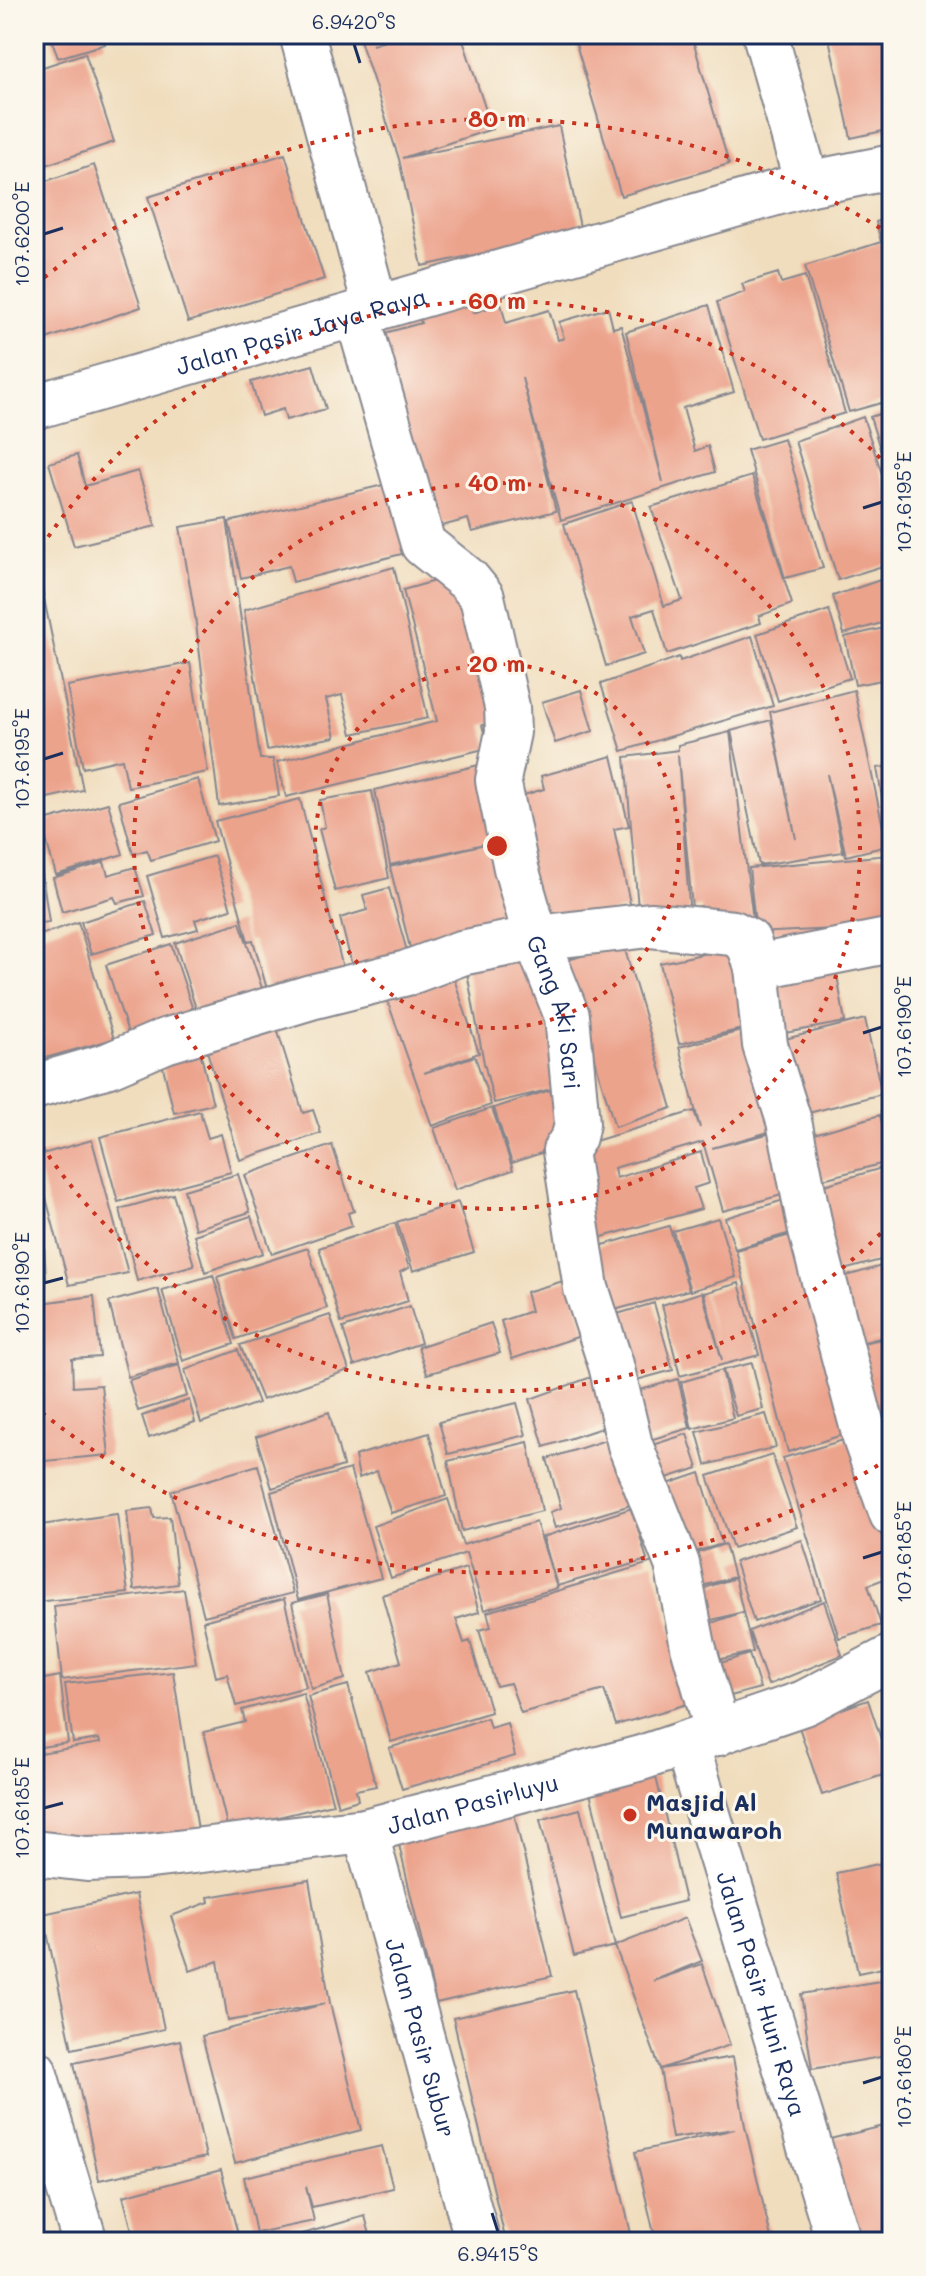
<svg xmlns="http://www.w3.org/2000/svg" width="926" height="2276" font-family="Mali,sans-serif">
<style>
.building{fill:#eca38c}
.lines{fill:none;stroke-linecap:round;stroke-linejoin:round}
.minor-casing{stroke:#86868e;stroke-width:48}
.minor{stroke:#fff;stroke-width:44}
.ticks{fill:none;stroke:#1b2f5e;stroke-width:3}
.ring{fill:none;stroke:#c8321e;stroke-width:4;stroke-dasharray:4 8}
.poi-dot{fill:#c8321e;stroke:#fbf7ec;stroke-width:3}
.labels{text-anchor:middle;dominant-baseline:central;stroke-width:6;stroke-linejoin:round;paint-order:stroke}
.street-label{font-size:24px;fill:#1b2f5e;stroke:#fbf7ec}
.poi-label{font-size:24px;font-weight:bold;fill:#1b2f5e;stroke:#fbf7ec;text-anchor:start}
.centre{fill:#c8321e;stroke:#fbf7ec;stroke-width:4}
.ring-label{font-size:24px;text-anchor:middle;font-weight:bold;fill:#c8321e;stroke:#fbf7ec;stroke-width:6;stroke-linejoin:round;paint-order:stroke}
.neatline{fill:none;stroke:#1b2f5e;stroke-width:3}
.ticks-label{font-size:20px;text-anchor:middle;fill:#1b2f5e}
</style>
<rect width="100%" height="100%" fill="#fbf7ec"/>
<filter id="ink" filterUnits="userSpaceOnUse"><feTurbulence type="fractalNoise" baseFrequency=".0125" numOctaves="2"/><feDisplacementMap in="SourceGraphic" scale="16" xChannelSelector="R" yChannelSelector="G"/><feConvolveMatrix kernelMatrix="1 2 1 2 8 2 1 2 1" color-interpolation-filters="sRGB"/></filter>
<filter id="wash" filterUnits="userSpaceOnUse"><feTurbulence type="fractalNoise" baseFrequency=".006" numOctaves="4" result="noise"/><feDisplacementMap in="SourceGraphic" scale="32" xChannelSelector="R" yChannelSelector="G"/><feGaussianBlur stdDeviation="1.8" result="paint"/><feColorMatrix in="noise" values="0 0 0 0 0 0 0 0 0 0 0 0 0 0 0 0 0 1.4 0 .05"/><feComposite in="paint" operator="in"/></filter>
<g filter="url(#wash)">
<rect width="100%" height="100%" fill="#f0ddbd"/>
<g id="blocks">
<path class="building" d="M50,34H102L105,44L58,58Z
M358,34H397L372,45L406,34H461L492,129L402,158L559,126L581,232L422,266L399,159Z
M573,34H691L729,164L621,196Z
M828,34H892V129L851,138Z
M85,53L114,142L34,169V70Z
M285,154L324,279L188,322L148,197Z
M94,165L141,307L34,343V185Z
M892,217V400L849,412L805,266L881,242L876,222Z
M778,273L781,283L805,276L845,413L759,439L717,302L745,292L742,284Z
M466,293L473,313L501,304L506,323L549,310L558,340L564,338L559,322L608,308L613,328L621,326L663,482L626,332L709,305L734,392L683,408L695,451L708,446L715,472L561,520L522,378L556,511L472,532L468,519L423,531L374,336L421,323L416,307Z
M313,365L326,409L286,420L283,409L261,416L251,382Z
M892,410V484H891L870,417Z
M863,417L892,504V563L838,580L795,441Z
M784,439L823,568L785,578L747,450Z
M77,455L85,486L138,471L156,526L74,546L49,463Z
M752,476L792,604L759,616L761,623L667,654L654,609L632,616L644,654L606,666L564,524L632,501L664,606L682,600L651,507Z
M400,481L417,550L293,582L289,566L241,578L229,522Z
M227,519L260,759H273L279,796L219,806L195,616L180,527Z
M37,564L83,790L34,801V565Z
M394,567L428,718L352,734L342,695L326,699L335,737L267,750L244,610Z
M892,576V620L844,634L833,596Z
M445,578L449,594L472,588L506,720L482,725L488,748L286,797L277,762L437,721L403,590Z
M829,610L850,678L778,701L757,634Z
M892,626V678L855,685L845,637Z
M752,636L773,706L622,751L601,684L679,657L680,661Z
M190,663L208,772L128,787L122,759L83,768L67,686Z
M892,684V733L890,734L882,685Z
M581,690L593,731L555,743L542,702Z
M854,690L887,846L846,856L827,774L843,852L759,865L731,731L771,720L796,839L770,712Z
M730,732L753,921L704,926L701,906L692,908L678,755L690,918L639,920L625,757L678,750V745Z
M612,756L629,826L614,829L631,908L534,930L504,801L544,789L541,776Z
M487,763L526,931L412,956L390,867L493,842L390,865L375,790Z
M892,766V842L890,843L877,768Z
M198,779L215,841L151,860L147,850L133,854L119,802Z
M372,791L389,878L335,891L319,829L325,827L320,800Z
M300,799L345,976L269,996L253,940L248,941L215,821Z
M108,803L123,854L56,875L41,822Z
M38,846L49,922L34,924V847Z
M888,855L892,926L756,933L749,868Z
M214,856L231,909L195,920L198,929L165,938L147,876Z
M104,862L108,875L135,867L144,896L117,903L114,897L62,912L53,878Z
M389,888L409,958L354,973L340,918L367,910L363,895Z
M145,901L156,935L91,954L81,922Z
M78,922L114,1039L34,1061V937Z
M240,922L264,994L198,1015L175,943Z
M623,943L672,1108L615,1127L565,961Z
M171,944L195,1016L129,1036L106,965Z
M534,944L560,1087L494,1103L484,1063L465,962Z
M745,945L763,1024L679,1044L660,963Z
M834,957L845,1022L774,1035L763,970Z
M451,970L479,1053L424,1073L475,1056L491,1105L432,1126L385,994Z
M274,1019L303,1113L313,1110L321,1133L240,1160L204,1041Z
M865,1019L882,1094L793,1117L773,1042Z
M757,1027L786,1127L712,1148L784,1130L800,1190L723,1211L703,1142L614,1168L616,1178L701,1152L709,1183L694,1188L701,1209L588,1241L572,1148L694,1111L700,1128L679,1047Z
M197,1039L213,1104L174,1113L159,1050Z
M550,1090L567,1144L512,1163L494,1108Z
M492,1108L513,1170L455,1190L434,1128Z
M892,1108V1148H891L881,1112Z
M200,1111L208,1138L221,1134L231,1172L118,1202L100,1137Z
M880,1115L892,1161L804,1184L793,1140Z
M92,1140L128,1273L69,1285L35,1156Z
M332,1145L354,1211L348,1213L352,1226L272,1254L245,1175Z
M885,1167L892,1189V1257L825,1275L804,1191Z
M238,1174L250,1212L195,1229L184,1190Z
M173,1194L194,1265L137,1281L120,1209Z
M800,1195L808,1228L735,1249L725,1218Z
M458,1202L474,1252L413,1271L397,1222Z
M34,1205L43,1227L46,1279L34,1280Z
M251,1216L263,1253L205,1272L194,1235Z
M718,1218L736,1277L690,1291L673,1231Z
M395,1223L409,1268L400,1272L408,1301L341,1323L319,1248Z
M669,1226L689,1290L603,1313L586,1250Z
M809,1230L858,1430L788,1452L736,1250Z
M308,1248L327,1308L236,1339L217,1277Z
M892,1263V1335L852,1345L892,1337V1438L872,1443L829,1281Z
M213,1275L234,1344L183,1361L162,1290Z
M570,1279L586,1334L512,1359L501,1321L531,1311L526,1292Z
M739,1283L759,1355L680,1376L662,1305L702,1292L722,1360L704,1293Z
M158,1289L179,1363L128,1377L109,1302Z
M94,1296L100,1357L72,1359L73,1387L101,1385L109,1455L34,1462V1304Z
M654,1303L673,1370L622,1384L604,1318Z
M410,1306L421,1343L354,1366L343,1328Z
M330,1315L349,1370L262,1400L240,1345Z
M491,1323L500,1353L427,1374L418,1347Z
M238,1350L258,1403L201,1423L185,1370Z
M752,1363L763,1409L736,1416L723,1370Z
M179,1365L187,1396L138,1411L129,1380Z
M722,1370L733,1418L692,1429L681,1382Z
M608,1371L623,1421L544,1447L530,1399Z
M678,1379L690,1428L636,1444L623,1395Z
M189,1400L195,1422L149,1438L142,1416Z
M517,1403L526,1435L448,1454L439,1422Z
M329,1412L343,1466L272,1488L256,1437Z
M766,1414L776,1447L706,1465L697,1432Z
M429,1433L446,1496L391,1513L377,1471L359,1478L355,1456Z
M687,1434L698,1468L657,1481L646,1447Z
M857,1436L892,1551V1576L868,1585L881,1625L839,1638L783,1458Z
M612,1438L634,1504L555,1528L550,1512L561,1508L547,1459Z
M528,1442L542,1511L462,1531L448,1461Z
M772,1455L797,1527L733,1548L708,1476Z
M258,1465L293,1593L204,1616L171,1491Z
M350,1469L381,1578L298,1600L271,1492Z
M700,1473L722,1544L681,1556L659,1487Z
M448,1499L463,1545L536,1522L557,1588L484,1610L466,1553L391,1578L373,1526Z
M152,1508L154,1518L170,1517L178,1584L134,1590L127,1511Z
M632,1508L647,1560L557,1586L543,1537Z
M117,1514L128,1593L34,1602V1526Z
M802,1540L821,1599L754,1622L735,1562Z
M725,1544L734,1577L688,1590L681,1558Z
M653,1562L691,1703L616,1725L604,1690L521,1713L510,1683L496,1686L479,1630L491,1627L487,1612Z
M466,1568L479,1612L456,1619L464,1643L470,1641L491,1712L391,1742L370,1672L401,1662L382,1595Z
M735,1578L743,1612L696,1624L689,1593Z
M184,1589L196,1663L62,1680L54,1606Z
M327,1594L345,1679L311,1689L292,1603Z
M284,1599L306,1687L236,1706L227,1674L216,1677L203,1621Z
M824,1601L842,1655L768,1685L749,1631Z
M743,1612L753,1652L708,1662L697,1628Z
M749,1654L760,1688L716,1700L708,1667Z
M173,1672L198,1830L116,1842H34V1754L100,1743L99,1739L73,1743L65,1684Z
M60,1676L68,1743L34,1748V1681Z
M348,1685L376,1786L356,1790L358,1800L338,1806L308,1696Z
M303,1693L333,1804L228,1829L204,1732L245,1722L242,1710Z
M868,1700L892,1772L822,1795L798,1724Z
M487,1718L490,1728L507,1723L515,1756L402,1789L389,1748Z
M656,1777L685,1901L621,1917L590,1793Z
M512,1805L552,1976L436,2003L396,1832Z
M580,1809L615,1946L574,1956L540,1820Z
M892,1861V1966L858,1973L836,1873Z
M309,1880L330,2003L361,2130L235,2163L202,2036L324,2004L228,2021L218,1961L190,1971L171,1916L209,1902L208,1897Z
M136,1894L164,2029L72,2049L43,1914Z
M685,1918L702,1961L653,1981L702,1964L730,2045L660,2069L733,2057L745,2126L772,2242H656L635,2152L735,2129L672,2138L660,2069L615,1946Z
M892,1979V2055L812,2069L801,1994Z
M574,1990L633,2242H506L453,2018Z
M180,2040L206,2157L99,2180L74,2063Z
M892,2124V2235L856,2242L830,2139Z
M382,2146L393,2188L312,2207L306,2186L314,2221L256,2233L244,2177Z
M221,2170L240,2242H135L123,2196Z
M365,2216L372,2242H278V2241Z"/>
</g>
</g>
<g filter="url(#ink)">
<use href="#blocks" fill-opacity="0" stroke="#86868e" stroke-width="2"/>
<g class="lines">
<defs>
<g id="minor">
<path d="M302,34L376,309"/>
<path d="M765,34L807,184"/>
<path id="s1" d="M357,314L423,544L468,580L482,597L507,707L508,732L498,780L516,868L536,938L567,1016L577,1123L574,1137L565,1151L586,1288L611,1365L630,1445L677,1564L693,1646L718,1733"/>
<path id="s2" d="M34,407L807,184L892,167"/>
<path d="M757,967L765,1045L789,1121L811,1231L866,1441L892,1514"/>
<path d="M34,1087L109,1065L165,1041L311,997L407,973L461,953L536,938L650,925L733,933L748,941L757,967L892,940"/>
<path id="s3" d="M686,1743L839,2242"/>
<path id="s4" d="M365,1831L478,2242"/>
<path id="s5" d="M34,1853L87,1859L142,1857L365,1831L641,1758L686,1743L804,1703L892,1657"/>
<path d="M34,2071L85,2242"/>
</g>
</defs>
<use href="#minor" class="minor-casing"/>
<use href="#minor" class="minor"/>
</g>
</g>
<path class="ticks" d="M354,44L360,63M44,234L63,228M863,508L882,502M44,759L63,753M863,1033L882,1027M44,1283L63,1278M863,1558L882,1552M44,1808L63,1803M863,2083L882,2077M492,2213L498,2232"/>
<g class="ring">
<circle cx="497" cy="846" r="182"/>
<circle cx="497" cy="846" r="363"/>
<path d="M889 1225A545 545 0 0 1 35 1135M35 557A545 545 0 0 1 889 467"/>
<path d="M888 1459A727 727 0 0 1 35 1407M35 285A727 727 0 0 1 888 233"/>
</g>
<circle class="poi-dot" cx="630" cy="1815" r="8"/>
<g class="labels">
<g class="street-label">
<text stroke="none"><textPath href="#s2" startOffset="278">Jalan Pasir Jaya Raya</textPath></text>
<text stroke="none"><textPath href="#s1" startOffset="746">Gang Aki Sari</textPath></text>
<text stroke="none"><textPath href="#s5" startOffset="444">Jalan Pasirluyu</textPath></text>
<text stroke="none"><textPath href="#s3" startOffset="262">Jalan Pasir Huni Raya</textPath></text>
<text stroke="none"><textPath href="#s4" startOffset="214">Jalan Pasir Subur</textPath></text>
</g>
<g class="poi-label">
<text x="646" y="1801">Masjid Al<tspan x="646" dy="28">Munawaroh</tspan></text>
</g>
</g>
<circle cx="497" cy="846" r="12" class="centre"/>
<g class="ring-label">
<text x="497" y="127">80 m</text>
<text x="497" y="309">60 m</text>
<text x="497" y="491">40 m</text>
<text x="497" y="672">20 m</text>
</g>
<rect width="926" height="2276" fill="none" stroke="#fbf7ec" stroke-width="88"/>
<rect x="44" y="44" width="838" height="2188" class="neatline"/>
<g class="ticks-label">
<text x="354" y="29">6.9420°S</text>
<text transform="translate(22 234) rotate(-90)" y="7">107.6200°E</text>
<text transform="translate(904 502) rotate(-90)" y="7">107.6195°E</text>
<text transform="translate(22 759) rotate(-90)" y="7">107.6195°E</text>
<text transform="translate(904 1027) rotate(-90)" y="7">107.6190°E</text>
<text transform="translate(22 1283) rotate(-90)" y="7">107.6190°E</text>
<text transform="translate(904 1552) rotate(-90)" y="7">107.6185°E</text>
<text transform="translate(22 1808) rotate(-90)" y="7">107.6185°E</text>
<text transform="translate(904 2077) rotate(-90)" y="7">107.6180°E</text>
<text x="498" y="2261">6.9415°S</text>
</g>
</svg>
